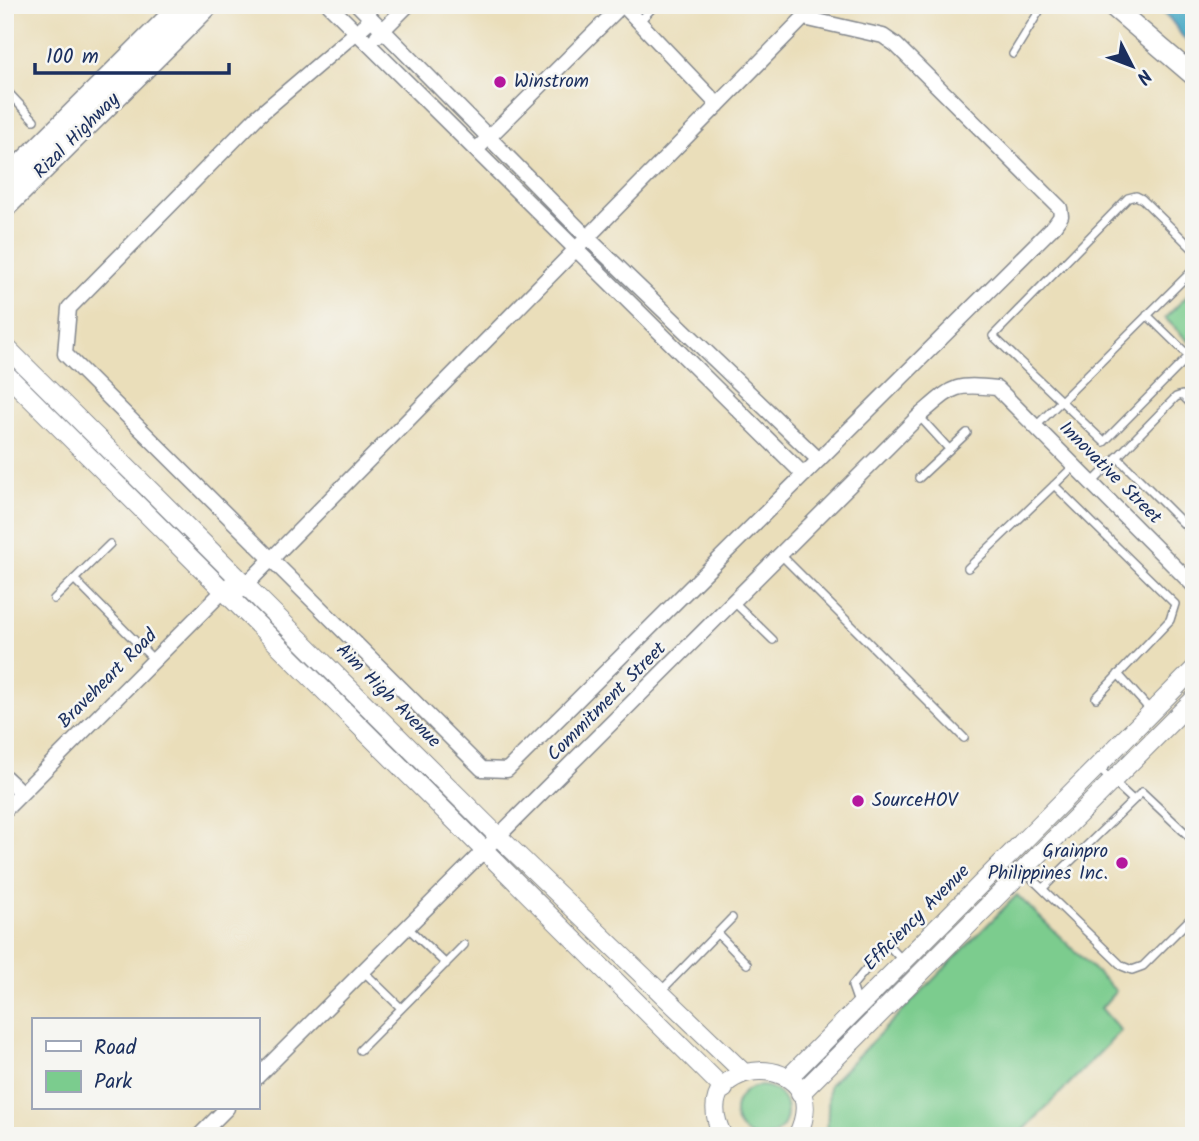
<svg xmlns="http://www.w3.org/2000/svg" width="1199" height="1141" font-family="Kalam,sans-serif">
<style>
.green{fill:#7bcc8e;stroke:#4b7e76;stroke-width:2}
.water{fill:#44a8c4;stroke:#306c91;stroke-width:2}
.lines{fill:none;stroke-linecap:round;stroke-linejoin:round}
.service-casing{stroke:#82868c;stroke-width:10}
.minor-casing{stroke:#82868c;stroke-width:17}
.tertiary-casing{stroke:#82868c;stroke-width:20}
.secondary-casing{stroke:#82868c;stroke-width:22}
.primary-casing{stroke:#82868c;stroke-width:24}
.service{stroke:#fff;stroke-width:7}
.minor{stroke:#fff;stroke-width:14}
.tertiary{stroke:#fff;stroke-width:18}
.secondary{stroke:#fff;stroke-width:19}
.primary{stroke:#fff;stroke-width:21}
.poi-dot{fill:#b5179e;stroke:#f6f6f2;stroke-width:2.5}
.labels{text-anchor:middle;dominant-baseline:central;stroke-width:5;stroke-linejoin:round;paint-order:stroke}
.poi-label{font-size:19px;fill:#1b2f5e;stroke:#f6f6f2;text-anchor:start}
.street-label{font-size:19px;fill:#1b2f5e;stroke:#f6f6f2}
</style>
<rect width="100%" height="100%" fill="#f6f6f2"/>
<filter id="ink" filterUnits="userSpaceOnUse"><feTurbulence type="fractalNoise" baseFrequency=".0143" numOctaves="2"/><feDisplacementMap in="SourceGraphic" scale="14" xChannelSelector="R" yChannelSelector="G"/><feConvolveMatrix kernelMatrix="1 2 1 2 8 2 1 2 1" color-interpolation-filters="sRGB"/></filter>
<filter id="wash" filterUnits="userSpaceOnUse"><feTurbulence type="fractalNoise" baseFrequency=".00686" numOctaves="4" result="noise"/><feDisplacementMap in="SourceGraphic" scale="28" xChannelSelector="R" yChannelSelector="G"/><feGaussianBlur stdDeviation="1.57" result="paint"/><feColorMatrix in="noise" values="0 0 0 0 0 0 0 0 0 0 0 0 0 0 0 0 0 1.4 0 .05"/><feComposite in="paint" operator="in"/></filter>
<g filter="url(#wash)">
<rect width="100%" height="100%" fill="#eadeba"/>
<path class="green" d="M1194,289V337L1189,342L1165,318Z
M1017,895L1116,991L1101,1008L1121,1031L1018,1136H827L829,1085Z
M735 1112a26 26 0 1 1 52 0a26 26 0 1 1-52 0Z"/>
<path class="water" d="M1149,5H1194V49C1173,31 1178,17 1149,5Z"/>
</g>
<g filter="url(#ink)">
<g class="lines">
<defs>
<path id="service" d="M639,22L655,5
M1013,54L1043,5
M5,89L34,120
M1194,250L1142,199L1136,196L1128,198L993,336L1104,442L1194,351
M1147,315L1189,356
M919,416L949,449
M1036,426L1194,269
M1117,457L1194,534
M919,478L967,433
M1093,482L1176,397L1182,395L1194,407
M1054,485L1175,604L1170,620L1096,698
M781,555L964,738
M968,568L1075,465
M74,579L154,660
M54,599L110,544
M734,602L773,640
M1118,674L1151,711
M1097,767L1133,800
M1024,871L1122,966L1132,970L1143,966L1194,915
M1044,887L1142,792L1194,841
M407,927L446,964
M717,933L747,964
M363,971L401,1008
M660,992L732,918
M859,1006L852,986L882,950L890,947L903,961
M360,1050L464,945"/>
<path id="minor" d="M329,5L804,475
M358,5L588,238L819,460
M623,5L718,105
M372,19L258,116L69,308L65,354L482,769L507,770L1054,226L1061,216L1060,208L896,45L883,36L804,18
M377,36L408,5
M481,145L622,5
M233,598L816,5
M5,777L22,793
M5,810L238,576
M257,1077L919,416C953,387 952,383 997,388L1194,586
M199,1136L227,1108"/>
<path id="tertiary" d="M5,346L499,837L743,1072
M5,373L724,1089
M788,1078L1194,669
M800,1094L1194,699
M723,1136C679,1051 841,1048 797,1136"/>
<path id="secondary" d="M1111,5L1194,76"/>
<path id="primary" d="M5,181L182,5
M5,207L208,5"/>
</defs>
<use href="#service" class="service-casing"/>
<use href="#minor" class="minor-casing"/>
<use href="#tertiary" class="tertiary-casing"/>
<use href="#secondary" class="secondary-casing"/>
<use href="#primary" class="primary-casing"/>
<use href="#service" class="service"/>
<use href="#minor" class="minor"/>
<use href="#tertiary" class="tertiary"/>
<use href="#secondary" class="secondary"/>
<use href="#primary" class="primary"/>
</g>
</g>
<g class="poi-dot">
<circle cx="500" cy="82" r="7"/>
<circle cx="858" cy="801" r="7"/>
<circle cx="1122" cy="863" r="7"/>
</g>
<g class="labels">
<g class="poi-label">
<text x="514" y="82">Winstrom</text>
<text x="872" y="801">SourceHOV</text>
<text x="1108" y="852" text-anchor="end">Grainpro<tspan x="1108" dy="22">Philippines Inc.</tspan></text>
</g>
<g class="street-label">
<text transform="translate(77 136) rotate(-45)">Rizal Highway</text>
<text transform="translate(1110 473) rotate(45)">Innovative Street</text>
<text transform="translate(108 679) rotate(-45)">Braveheart Road</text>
<text transform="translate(388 696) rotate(45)">Aim High Avenue</text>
<text transform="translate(607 702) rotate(-45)">Commitment Street</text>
<text transform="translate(917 918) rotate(-45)">Efficiency Avenue</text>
</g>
</g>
<rect width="1199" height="1141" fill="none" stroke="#f6f6f2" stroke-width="28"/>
<rect x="32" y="1018" width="228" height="91" fill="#f6f6f2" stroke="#9ea6b7" stroke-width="2"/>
<rect x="46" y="1041" width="35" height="10" fill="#ffffff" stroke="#9ea6b7" stroke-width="2"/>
<text x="94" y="1054" font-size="21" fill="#1b2f5e">Road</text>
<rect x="46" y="1071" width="35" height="21" fill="#7bcc8e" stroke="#9ea6b7" stroke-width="2"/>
<text x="94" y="1088" font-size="21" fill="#1b2f5e">Park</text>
<g transform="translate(1132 66) rotate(132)" stroke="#f6f6f2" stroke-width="5" paint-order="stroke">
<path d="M0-5L12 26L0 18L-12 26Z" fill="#1b2f5e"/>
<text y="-10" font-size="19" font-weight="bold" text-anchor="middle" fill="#1b2f5e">N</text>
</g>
<path d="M35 63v10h194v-10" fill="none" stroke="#1b2f5e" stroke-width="3.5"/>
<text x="46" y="63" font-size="21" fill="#1b2f5e" stroke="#f6f6f2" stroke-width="5" paint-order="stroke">100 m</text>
</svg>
